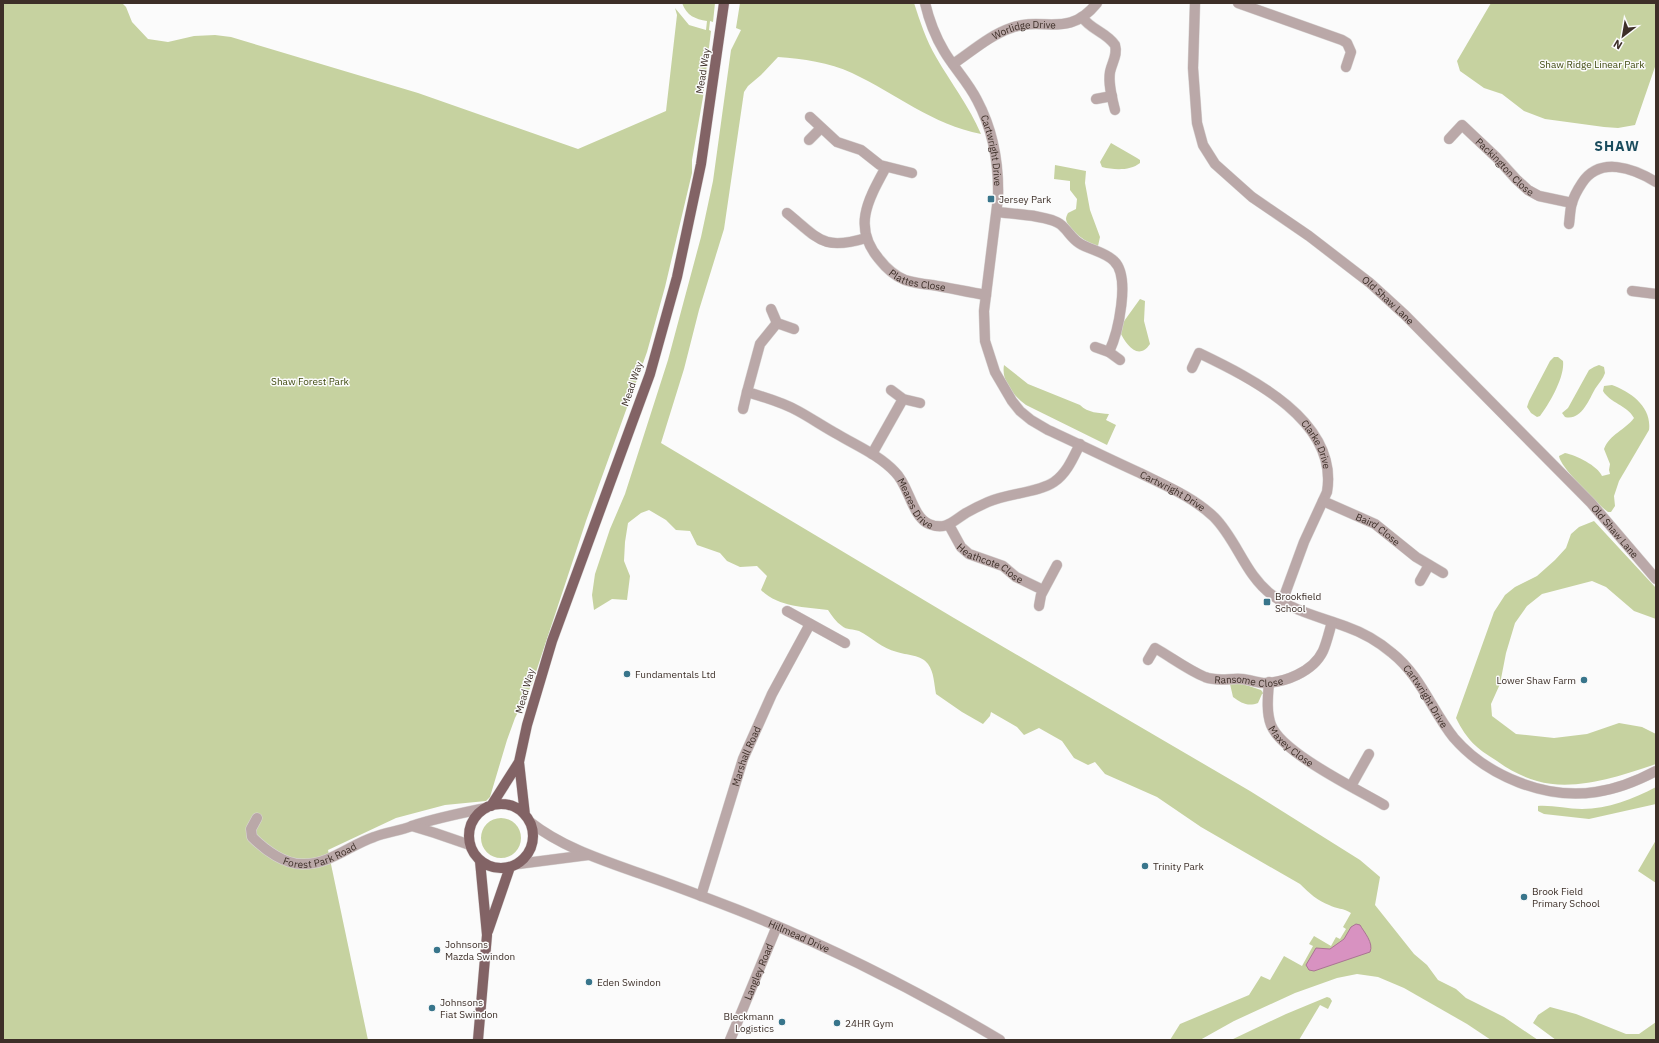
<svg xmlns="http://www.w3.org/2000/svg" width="1659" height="1043" font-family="'IBM Plex Sans',sans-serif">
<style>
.green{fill:#c6d2a0}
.water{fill:#d892c1;stroke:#aa7493}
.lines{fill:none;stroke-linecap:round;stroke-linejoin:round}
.minor-casing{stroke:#d9d6d5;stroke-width:11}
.major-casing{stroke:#d9d6d5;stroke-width:11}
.minor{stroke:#baa8a8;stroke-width:10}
.major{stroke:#826365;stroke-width:10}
.poi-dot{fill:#38758b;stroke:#fbfbfb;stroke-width:1.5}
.labels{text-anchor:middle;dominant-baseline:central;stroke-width:3;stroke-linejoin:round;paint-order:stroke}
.street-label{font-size:10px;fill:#3d2f28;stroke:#fbfbfb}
.park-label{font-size:10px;fill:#404b11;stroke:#fbfbfb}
.poi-label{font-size:10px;fill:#3d2f28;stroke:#fbfbfb;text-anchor:start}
.district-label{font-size:14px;font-weight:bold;letter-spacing:1px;fill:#1b4d5e;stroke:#fbfbfb}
</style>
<rect width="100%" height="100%" fill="#fbfbfb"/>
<path class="green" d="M3,3H122L126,7L132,22L148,39L168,42L194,36L215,35L231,37L418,93L578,149L666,111L677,15L675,8L689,25L706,30L707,21C695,19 687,16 682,3H715L713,22L710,21L709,30L711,31L703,97L692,160V173L665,287L647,352L586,521L532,684L515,718L507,740L490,797L486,801L445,805L396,818L328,850L368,1040H3Z
M740,3H914C920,21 926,40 936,57C951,83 969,106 981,134C933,125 895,93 852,73C829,62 803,59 778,57L761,75L748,86L744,92L724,229L699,310L684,369L661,443L954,618L1250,791L1360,860L1380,877L1375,905L1414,954L1427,965L1438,980L1456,989L1466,998L1504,1017L1538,1040H1491L1467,1024L1404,988L1378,977L1357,974L1337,978L1295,993L1234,1021L1200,1040H1170L1180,1024L1249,995L1261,976L1270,980L1284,956L1302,966L1313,946L1309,944L1314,936L1331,946L1336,937L1340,939L1346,929L1343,927L1351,913C1344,908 1336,909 1329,905C1318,901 1309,893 1300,884L1201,827L1157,797L1105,774L1095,762L1088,765L1074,758L1062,741L1039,728L1024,735L1017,727L991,712L990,716L983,724L962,712L936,694C934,684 934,672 928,664C922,655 906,655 897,652C881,648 873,638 859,631C854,629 846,630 842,626C836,622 832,616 828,610C805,607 778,607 761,590L767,576L757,566L740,567L727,561L720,553L697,545L690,531L676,530L666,520L649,510L641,513L628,523L625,542L624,561L630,576L627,600L612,599L594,610L592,595L595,574L610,529L625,494L668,360L701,237L713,181L731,50L741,30L736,28Z
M1491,3H1656V64L1635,125L1618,128L1604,127L1545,119L1524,111L1502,94L1484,88L1460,71L1457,61Z
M1111,143L1137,158L1140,160V163C1130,171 1114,170 1102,167L1100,162Z
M1055,165L1086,171L1085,183L1090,210L1100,237L1098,246C1089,245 1067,229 1066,219C1066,217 1067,215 1068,213L1076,209L1077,199L1070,190V181L1054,179Z
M1140,299L1145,301L1144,321L1150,344C1138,362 1125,343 1120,332L1122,324Z
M1554,357H1558L1563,361C1565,377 1549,404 1540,416L1537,417L1531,413L1527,407L1529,401L1550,361Z
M1004,365L1028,384L1080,405C1088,413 1099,413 1109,414L1106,420L1116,425L1107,445L1026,405C1014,396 1001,382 1004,365Z
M1599,365L1604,367L1605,373C1603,379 1599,383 1595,389C1589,400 1581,421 1565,417L1562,413L1568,408L1589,370L1594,367Z
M1612,385C1631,392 1652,407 1649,430L1619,481L1614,496L1615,506L1611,512H1608C1598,505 1560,467 1559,456L1565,453C1576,455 1598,466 1602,476L1610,474L1609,470L1610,464L1604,449C1610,434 1625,430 1634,418C1627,405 1610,403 1603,391L1604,386Z
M1594,521L1656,588V619L1634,611L1606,587L1592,581L1542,594L1527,606L1515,623L1506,653L1500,684L1491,704L1492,716L1516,734L1554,738L1587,734L1619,723L1642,727L1656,734V764C1621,776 1574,792 1537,781C1523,777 1509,770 1497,761C1476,748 1467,740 1456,718L1494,612L1505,595L1515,587L1537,576L1555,560L1566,548L1571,534L1579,527Z
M1240,683L1261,690L1264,694H1262L1258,703C1248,707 1241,703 1233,697L1230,684Z
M1656,787V804L1589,819L1544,814L1538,811V806C1552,805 1567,809 1582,809C1608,809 1633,799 1656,787Z
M481 838a20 20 0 1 1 40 0a20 20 0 1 1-40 0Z
M1656,840V883L1638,871Z
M1327,997L1330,998L1332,1001L1328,1009L1320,1005L1299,1040H1231L1286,1014Z
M1550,1007L1576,1014L1626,1034H1639L1656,1022V1040H1556L1533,1023L1538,1015Z"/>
<path class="water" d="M1356,924L1360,925C1364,932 1374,943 1370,952L1314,971L1309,970L1306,965L1316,948L1330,949L1344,939L1351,927Z"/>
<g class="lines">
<defs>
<g id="minor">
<path id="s1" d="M925,3C929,20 935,36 944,51C954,68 968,82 977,100C993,130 999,164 998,198L984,311L985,341L995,372L1012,401L1020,411L1031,420L1048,430C1079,444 1109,459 1140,473C1166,486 1193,497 1214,517C1237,540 1245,575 1272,595C1295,612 1321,617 1347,627C1364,633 1379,642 1392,653C1421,676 1432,711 1454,738C1487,776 1546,800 1596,792C1617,789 1637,781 1656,771"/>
<path id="s2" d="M1195,3L1193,68L1197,123L1203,145L1215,164L1252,197L1309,236L1370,283L1405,315L1591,503L1656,579"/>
<path d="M1238,3L1342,40L1347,43L1351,52L1346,67"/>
<path d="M1082,17C1091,30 1106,32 1115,45C1118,55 1112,62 1110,72C1108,84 1112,98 1115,110"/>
<path id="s3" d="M953,64C971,52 990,35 1011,28C1044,16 1068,39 1097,3"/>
<path d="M1096,99L1112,96"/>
<path d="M810,117L837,142L861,150L880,165L912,173"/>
<path id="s4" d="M1449,139L1462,125L1497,158L1516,179L1528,190L1539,196L1572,203"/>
<path d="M809,140L821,128"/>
<path id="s5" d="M886,167C868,200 852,227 879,259C886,268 895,276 905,280C914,283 923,284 932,285C950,288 968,292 986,295"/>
<path d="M997,212C1012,214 1048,215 1060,224C1067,229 1071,238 1079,243C1090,250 1105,252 1114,261C1131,277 1118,333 1109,352"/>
<path d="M787,213C819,239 823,251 866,238"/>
<path d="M1569,224C1570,217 1570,209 1572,203C1574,196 1578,189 1582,183C1600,156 1633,168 1656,182"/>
<path d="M1632,291L1656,294"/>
<path d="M771,309L777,323L794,329"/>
<path id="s6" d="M777,323L760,344L747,392C764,397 782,402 798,411C811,418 824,427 837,434C857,446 879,455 895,472C909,485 912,517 929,524C946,531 953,521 966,513C973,509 981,505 988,502C1008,493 1038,493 1054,482C1067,473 1073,458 1080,444"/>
<path d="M1095,347L1109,352L1120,360"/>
<path id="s7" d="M1192,368L1199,353C1251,378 1339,421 1327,492L1304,542L1282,602"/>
<path d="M891,390L903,399L920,403"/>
<path d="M743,409L747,392"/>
<path d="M872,454L903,399"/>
<path id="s8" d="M1323,501L1375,524L1416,557L1443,573"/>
<path id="s9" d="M949,525L961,547L969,554L1003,566L1016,577L1043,590"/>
<path d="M1420,581L1429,565"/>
<path d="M1039,606L1041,595L1057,565"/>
<path d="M787,611L845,643"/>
<path id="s10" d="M1148,660L1155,648C1171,657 1188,670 1205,677C1218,682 1229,678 1242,679C1249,680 1256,682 1263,683C1284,683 1313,672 1323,651C1327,642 1329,632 1332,622"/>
<path id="s11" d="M1269,682C1268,695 1266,712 1271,725C1282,753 1357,789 1384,805"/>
<path d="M1351,786L1369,754"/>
<path id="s12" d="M257,818L251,829L252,837C265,850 285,865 304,864C330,864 350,845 374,837C386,832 400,831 412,826C436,818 461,813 486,808"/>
<path id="s13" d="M530,822C563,848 605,861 644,875C676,886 707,898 738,910C829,946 916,990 1000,1040"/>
<path d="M412,826L435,833L470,845"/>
<path d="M518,864L588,855"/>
<path id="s14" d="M701,896L743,759L772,694L810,624"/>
<path id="s15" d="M730,1040L777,926"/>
</g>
<path id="major" d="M469 836a32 32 0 1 1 64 0a32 32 0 1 1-64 0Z
M491,806L519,762
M525,815L519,762L527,725L552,641L650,374L677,277L701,164L724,3
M488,931L510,867
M478,1040L487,935L480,861"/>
</defs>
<use href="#minor" class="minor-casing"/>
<use href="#major" class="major-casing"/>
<use href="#minor" class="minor"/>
<use href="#major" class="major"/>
</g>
<g class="poi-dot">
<rect x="987" y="195" width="8" height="8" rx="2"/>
<rect x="1263" y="598" width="8" height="8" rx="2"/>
<circle cx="627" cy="674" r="4"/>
<circle cx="1584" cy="680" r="4"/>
<circle cx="1145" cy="866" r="4"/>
<circle cx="1524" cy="897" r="4"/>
<circle cx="437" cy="950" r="4"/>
<circle cx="589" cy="982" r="4"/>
<circle cx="432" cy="1008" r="4"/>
<circle cx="782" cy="1022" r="4"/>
<circle cx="837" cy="1023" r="4"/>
</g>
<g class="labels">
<g class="street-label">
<text stroke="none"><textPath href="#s3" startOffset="81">Worlidge Drive</textPath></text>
<text transform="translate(703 71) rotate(-81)">Mead Way</text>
<text stroke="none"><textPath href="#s1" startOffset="164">Cartwright Drive</textPath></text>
<text stroke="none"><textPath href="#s4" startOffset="79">Packington Close</textPath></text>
<text stroke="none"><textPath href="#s5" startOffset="146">Plattes Close</textPath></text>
<text stroke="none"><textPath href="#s2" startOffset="386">Old Shaw Lane</textPath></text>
<text transform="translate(632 384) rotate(-71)">Mead Way</text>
<text stroke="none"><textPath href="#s7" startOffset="169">Clarke Drive</textPath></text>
<text stroke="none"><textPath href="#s1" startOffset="608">Cartwright Drive</textPath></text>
<text stroke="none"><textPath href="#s6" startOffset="284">Meares Drive</textPath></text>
<text stroke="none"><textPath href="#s8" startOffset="62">Baird Close</textPath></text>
<text stroke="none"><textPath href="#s2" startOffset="710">Old Shaw Lane</textPath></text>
<text stroke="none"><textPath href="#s9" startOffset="59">Heathcote Close</textPath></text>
<text stroke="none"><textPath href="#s10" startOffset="116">Ransome Close</textPath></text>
<text transform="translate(525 691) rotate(-74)">Mead Way</text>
<text stroke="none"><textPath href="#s1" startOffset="944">Cartwright Drive</textPath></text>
<text stroke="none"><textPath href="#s11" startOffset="73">Maxey Close</textPath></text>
<text stroke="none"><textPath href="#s14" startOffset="147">Marshall Road</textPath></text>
<text stroke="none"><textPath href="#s12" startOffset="98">Forest Park Road</textPath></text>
<text stroke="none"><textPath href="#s13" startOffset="293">Hillmead Drive</textPath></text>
<text stroke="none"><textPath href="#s15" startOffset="74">Langley Road</textPath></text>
</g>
<g class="park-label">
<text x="1592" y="64">Shaw Ridge Linear Park</text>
<text x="310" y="381">Shaw Forest Park</text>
</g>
<g class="poi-label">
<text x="999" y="199">Jersey Park</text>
<text x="1275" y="596">Brookfield<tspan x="1275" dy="12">School</tspan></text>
<text x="635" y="674">Fundamentals Ltd</text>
<text x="1576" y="680" text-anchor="end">Lower Shaw Farm</text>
<text x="1153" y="866">Trinity Park</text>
<text x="1532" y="891">Brook Field<tspan x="1532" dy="12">Primary School</tspan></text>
<text x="445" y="944">Johnsons<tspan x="445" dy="12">Mazda Swindon</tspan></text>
<text x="597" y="982">Eden Swindon</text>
<text x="440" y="1002">Johnsons<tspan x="440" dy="12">Fiat Swindon</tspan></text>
<text x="774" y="1016" text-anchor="end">Bleckmann<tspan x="774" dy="12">Logistics</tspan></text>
<text x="845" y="1023">24HR Gym</text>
</g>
<g class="district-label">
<text x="1617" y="146">SHAW</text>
</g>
</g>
<rect width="1659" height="1043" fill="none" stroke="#3d2f28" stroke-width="8"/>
<g transform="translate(1623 36) rotate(211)" stroke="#fbfbfb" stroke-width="3" paint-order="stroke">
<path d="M0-3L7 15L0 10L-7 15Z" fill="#3d2f28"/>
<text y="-6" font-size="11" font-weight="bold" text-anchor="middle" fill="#3d2f28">N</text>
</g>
</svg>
